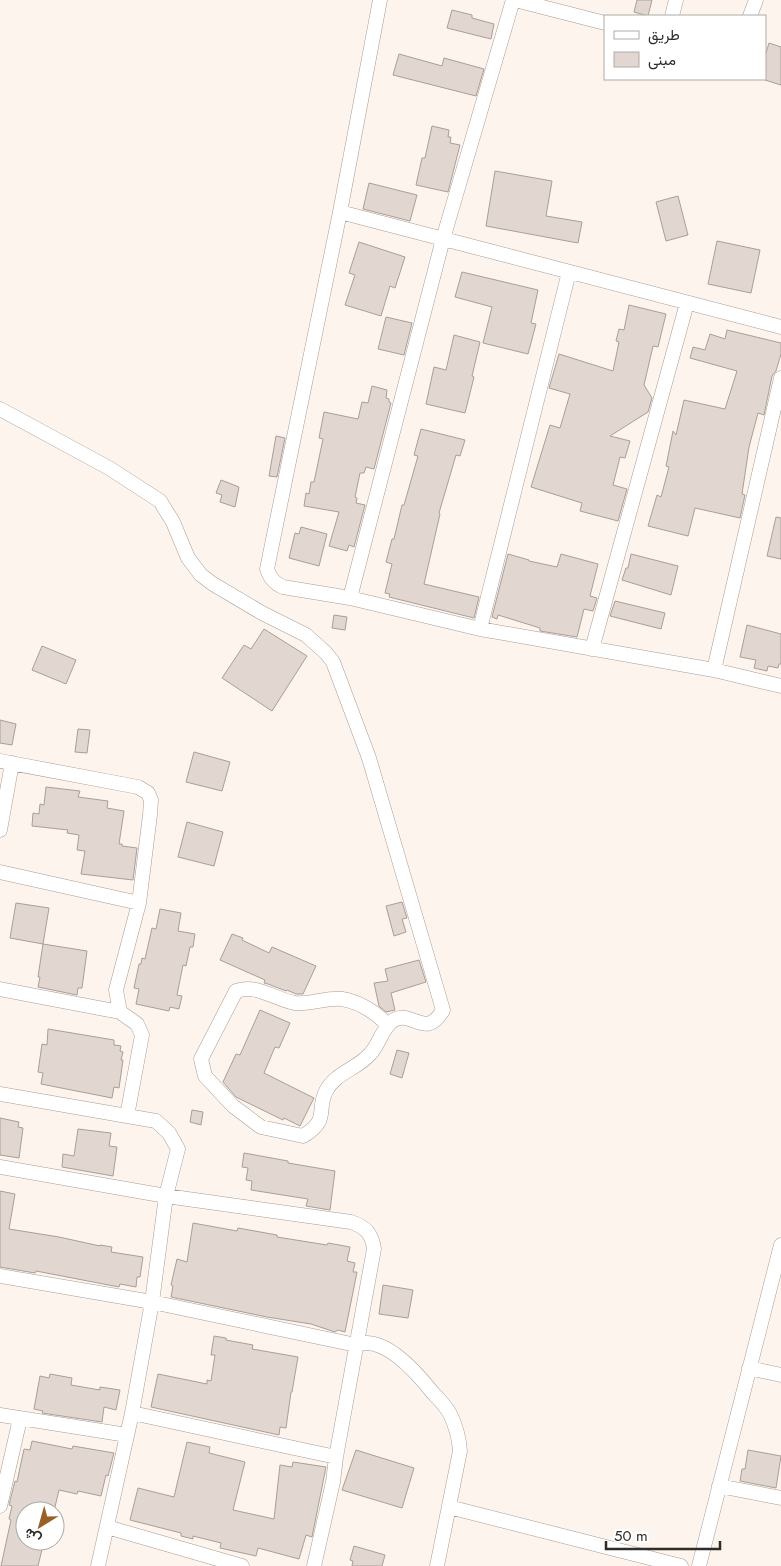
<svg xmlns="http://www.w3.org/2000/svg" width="781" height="1566" font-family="Jost,Vazirmatn,sans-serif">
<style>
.building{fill:#e1d7d0;stroke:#a89f98}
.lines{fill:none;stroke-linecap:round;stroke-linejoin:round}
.street-casing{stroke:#a69d96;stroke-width:15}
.street{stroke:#fff;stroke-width:14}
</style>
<rect width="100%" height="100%" fill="#fdf4ed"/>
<path class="building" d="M637,0H652L648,16L634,12Z
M452,10L472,15V18L494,24L491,39L447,28Z
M769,43L781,47V85L765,80V56Z
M399,54L442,66L444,58L484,69L476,96L393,75Z
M432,126L449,130L448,137H451L450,143L460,145L448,192L416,185L422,158H425Z
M495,171L552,181L546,216L582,222L578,243L486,226Z
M369,183L417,195L410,221L363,209Z
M678,196L688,235L666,241L656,202Z
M717,241L760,250L751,293L708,284Z
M359,242L405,257L395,288L390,286L381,316L345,305L355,275L349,273Z
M462,272L538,290L531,323L536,324L528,354L483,343L492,307L455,297Z
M629,305L666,314L658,347L653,346L644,385L652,398L648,412L610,436L630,441L625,458L620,457L613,485L627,489L618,521L580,511L582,503L531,487L550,425L560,428L570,394L549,388L559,354L613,371L619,342L616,341L619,329L624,330Z
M386,317L412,323L404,355L378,349Z
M727,330L781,343V354L776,371L772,376L764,415L758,413L749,447L742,494L745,495L740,518L695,508L688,536L648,526L657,495L661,497L669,467L666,466L673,431L676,435L684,400L725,409L737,371L690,358L693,347L705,350L710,334L725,339Z
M454,335L480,342L472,376L474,377L465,413L426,404L434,367L446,370Z
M372,386L387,390L386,398L389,399V402L391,403L374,469L366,467L364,473H360L355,497L357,498L356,503L365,505L354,547L349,545L347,551L329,546L339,512L304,506L306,493L309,494L311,482H314L323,439L319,438L324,412L358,419L362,402L368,403Z
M421,429L465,440L460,456L456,455L439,513L440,514L424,584L479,597L474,618L389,597L390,594L385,593L392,564L386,562L392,539H394L402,505H404L418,456L414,455Z
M276,436L285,438L277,477L269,476Z
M221,480L239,487L235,507L220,502L222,495L216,493Z
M776,517L781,518V559L767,556Z
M301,527L327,534L319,566L289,558L295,533L299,534Z
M508,554L529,560V561L557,567L561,554L598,564L590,596L597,598L593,611L584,609L577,637L540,631V628L498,615L497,619L492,617Z
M631,554L678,566L671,595L622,580L626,568H628Z
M615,601L665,613L661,629L610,616Z
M334,615L347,617L345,630L332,628Z
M747,625L781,634V664H779L778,668L768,666L767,671L754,668L756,660L740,657Z
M264,629L307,656L272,711L222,678L244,645L251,649Z
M42,646L76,660L66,684L32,670Z
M0,720L16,724L12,745L0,743Z
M78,729L90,730L87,753L75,752Z
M194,752L230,762L222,791L186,782Z
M46,787L80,791L78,797L108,801L107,808L124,811L119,844H122V846L137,848L133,880L81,874L85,851L77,850L79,835L67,833L68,830L32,826L33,813L39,814L40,804L44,805Z
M187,822L223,832L214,866L178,857Z
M402,902L407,918L402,919L406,932L394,936L386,906Z
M16,903L49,908L43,944L10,938Z
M160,909L181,913L178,931L195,934L193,947H190L186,966L183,965L177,995L182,996L179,1009L170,1007L169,1011L136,1004L139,989L134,988L139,964H141L142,958L145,959L152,928L156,929Z
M232,934L243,938L242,940L269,953L272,947L316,966L303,994H296L287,990L286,991L268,984L264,983L265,980L220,960Z
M43,944L87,951L82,988H78L77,995L38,987L40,977H38Z
M419,960L426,982L391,993L395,1010L386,1012L379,1006L374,983L388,981L385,969Z
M260,1010L290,1023L279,1048L275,1047L264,1073L314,1098L300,1126L284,1118L283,1120L236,1097L223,1082L236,1054L240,1055Z
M48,1029L114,1040V1045L121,1046L120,1051L123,1052L121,1060H123L119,1088L114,1087L112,1098L41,1084L43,1073L38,1072L42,1044L47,1045Z
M397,1050L409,1053L402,1078L390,1074Z
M192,1110L203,1112L201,1125L190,1122Z
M0,1118L19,1122L18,1127L23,1128L19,1158L0,1155Z
M78,1129L111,1133L109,1146L117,1147L113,1176L62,1167L63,1154L74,1156Z
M244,1153L288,1161V1163L335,1171L330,1210L306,1206L308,1199L251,1190L252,1181L246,1180L248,1168L242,1167Z
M0,1191L15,1194L9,1229L59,1237L100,1246V1245L112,1247L111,1252L143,1257L140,1277H137L136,1287L120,1284L119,1287L36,1271L35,1273L0,1267Z
M193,1223L237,1231L238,1228L277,1235V1237L327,1245L328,1243L350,1247L347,1261L355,1263L353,1272H357L345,1332L338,1330L335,1332L311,1324L267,1317L171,1297L173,1286L171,1285L177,1259L187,1262Z
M383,1285L413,1290L408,1318L379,1314Z
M214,1336L226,1338V1340L253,1345L252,1349L298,1357L292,1392H291L286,1428L280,1427L279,1435L151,1407L158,1374L207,1384V1380L211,1381L215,1355H211Z
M50,1374L72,1378L71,1385L100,1390V1387L120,1390L116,1410L104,1407L102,1422L42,1413L43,1411L34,1409L40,1376L49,1378Z
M32,1441L72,1449L73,1446L114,1453L108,1476L106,1475L101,1496L78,1491L77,1494L59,1490L54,1511H25V1542L43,1545L38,1566H1L11,1520L9,1519L12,1506L9,1505L15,1481L17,1482L24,1449L30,1450Z
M187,1442L210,1447L209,1453L245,1462L233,1510L274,1519L280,1465L292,1467L293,1462L326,1467L312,1537L306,1535L299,1559L258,1548L256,1556L220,1548L221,1543L193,1536V1539L181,1536V1533L130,1520L138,1488L174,1497Z
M356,1450L414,1468L402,1508L342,1490Z
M748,1450L781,1456L776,1488L740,1481L742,1469H745Z
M354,1546L385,1555L382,1566H352L353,1561L350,1560Z"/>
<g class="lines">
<defs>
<path id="street" d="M380,0L340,212L267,569C270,578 274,583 283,587L350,598L480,629L714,670L781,686
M515,0L605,23
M672,16L676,0
M750,16L756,0
M340,212L781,327
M0,409L109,468L160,501L173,522L188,558L201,575L213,584L262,613L306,635L326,653L333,662L369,758L443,1010C425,1042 410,1006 391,1022C381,1031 379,1045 370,1054C357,1069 335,1073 326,1091C316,1111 330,1120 303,1136L261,1127L233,1106L205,1076L201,1059L236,991C256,983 276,1000 295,1003C311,1005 327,997 342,999C360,1002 375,1012 388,1025
M350,598L443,239L513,0
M480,629L569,272
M592,649L687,303
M714,670L781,378
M0,761L138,787L148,793L151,800L150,815L139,903L116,990L120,1012
M0,830L12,763
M0,872L139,903
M0,989L120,1012L137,1024L142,1035L127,1116L156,1121L169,1133L178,1149L166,1196L152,1302L132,1413L98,1566
M0,1094L127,1116
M0,1167L166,1196L351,1222C366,1227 372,1234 374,1249L336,1457L333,1482L314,1566
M0,1276L152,1302L356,1345C384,1334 417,1373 433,1393C439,1399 446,1406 450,1414C456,1426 459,1437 460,1451L437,1566
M749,1368L781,1375
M132,1413L336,1457
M0,1415L127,1435
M719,1486L781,1498
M0,1506L20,1419
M449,1507L681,1566
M107,1527L242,1566
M699,1566L781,1245"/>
</defs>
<use href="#street" class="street-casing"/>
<use href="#street" class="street"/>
</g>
<rect x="604" y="15" width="162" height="65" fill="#ffffff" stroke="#acaba9"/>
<rect x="614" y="31" width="25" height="8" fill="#ffffff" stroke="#acaba9"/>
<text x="648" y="40" font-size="15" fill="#302c29">طريق</text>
<rect x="614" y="52" width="25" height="15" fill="#e1d7d0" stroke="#acaba9"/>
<text x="648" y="65" font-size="15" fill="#302c29">مبنى</text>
<g transform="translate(40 1526) rotate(217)"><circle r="24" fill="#ffffff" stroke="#acaba9"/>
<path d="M0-4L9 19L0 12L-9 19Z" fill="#9c5e24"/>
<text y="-8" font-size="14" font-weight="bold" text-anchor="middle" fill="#302c29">ش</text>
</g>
<path d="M606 1541v8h114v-8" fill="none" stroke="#302c29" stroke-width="2.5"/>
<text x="614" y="1541" font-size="15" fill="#302c29" stroke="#ffffff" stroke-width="4" paint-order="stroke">50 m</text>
</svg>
